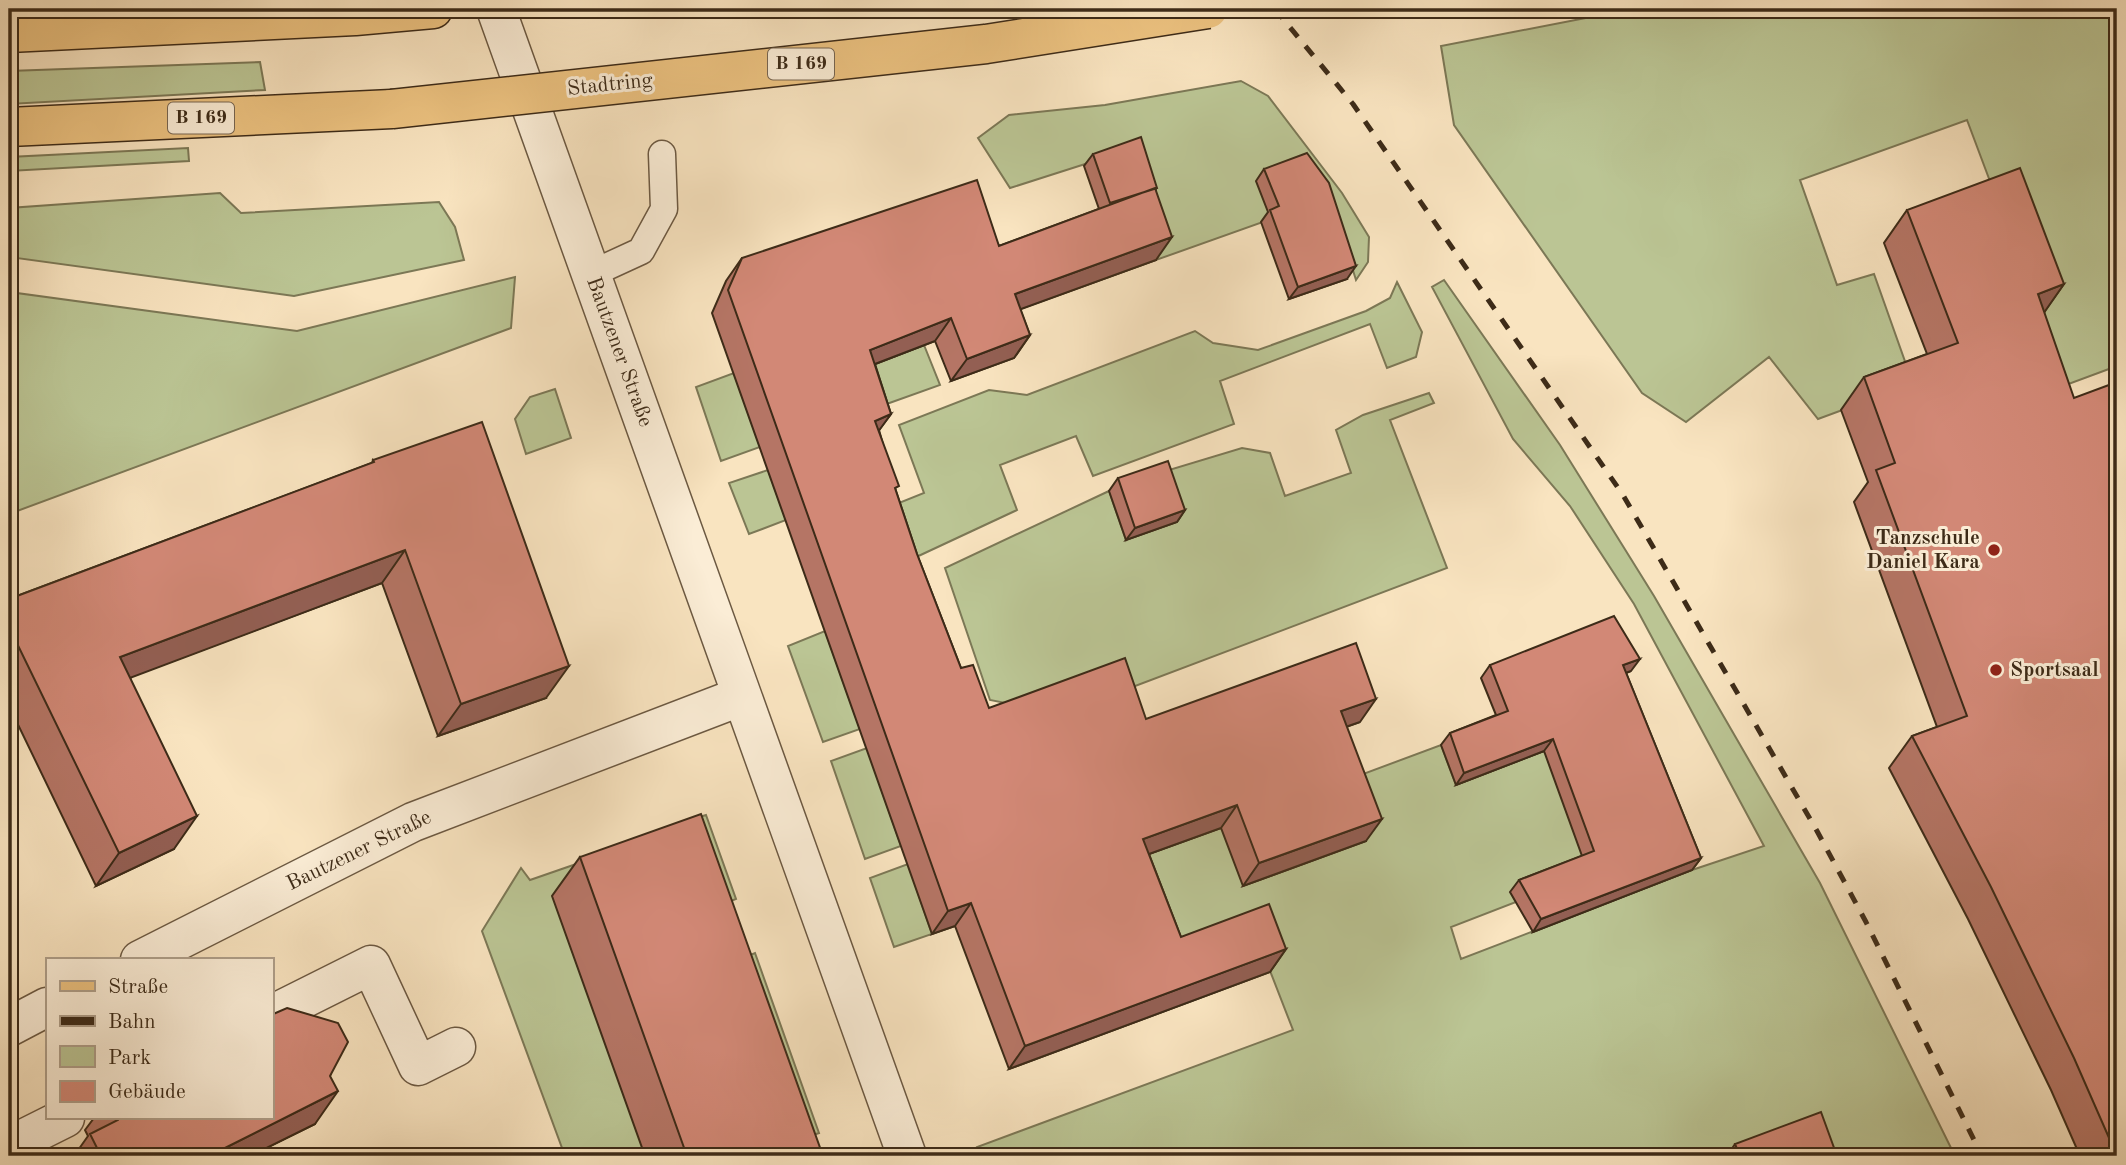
<svg xmlns="http://www.w3.org/2000/svg" width="2126" height="1165" font-family="'Old Standard TT',serif">
<style>
.green{fill:#bbc594;stroke:#7c7856;stroke-width:2}
.lines{fill:none;stroke-linecap:round;stroke-linejoin:round}
.service-casing{stroke:#6c5942;stroke-width:29}
.minor-casing{stroke:#6c5942;stroke-width:41}
.primary-casing{stroke:#3d2b18;stroke-width:41}
.service{stroke:#fbedd6;stroke-width:26}
.minor{stroke:#fbedd6;stroke-width:38}
.primary{stroke:#ecc280;stroke-width:38}
.rail{stroke:#3d2b18;stroke-width:5;stroke-dasharray:12 12;stroke-linecap:butt}
.primary-bridge-casing{stroke:#3d2b18;stroke-width:41;stroke-linecap:butt}
.primary-bridge{stroke:#ecc280;stroke-width:38}
.wall{fill:#b57565;stroke:#3d2b18;stroke-width:2}
.shaded-wall{fill:#935f53;stroke:#3d2b18;stroke-width:2}
.building{fill:#d28876;stroke:#3d2b18;stroke-width:2}
.poi-dot{fill:#8f2418;stroke:#fbedd6;stroke-width:2.5}
.labels{text-anchor:middle;dominant-baseline:central;stroke-width:6;stroke-linejoin:round;paint-order:stroke}
.shield{fill:#fbedd6;stroke:#766551;stroke-width:2}
.shield-label{font-size:19px;font-weight:bold;fill:#3d2b18}
.street-label{font-size:21px;fill:#3d2b18;stroke:#fbedd6}
.poi-label{font-size:21px;font-weight:bold;fill:#3d2b18;stroke:#fbedd6;text-anchor:end}
</style>
<rect width="100%" height="100%" fill="#f9e4c0"/>
<filter id="stains"><feTurbulence type="fractalNoise" baseFrequency=".00286" numOctaves="4"/><feColorMatrix values="0 0 0 0 .2 0 0 0 0 .09 0 0 0 0 .02 0 0 0 .5 -.17"/></filter>
<radialGradient id="worn" r=".72"><stop offset=".6" stop-color="#630" stop-opacity="0"/><stop offset="1" stop-color="#630" stop-opacity=".3"/></radialGradient>
<path class="green" d="M1632,9H2117V366L2039,395L1997,200L1967,120L1800,180L1837,285L1874,274L1913,384L1818,419L1769,357L1686,422L1642,393L1454,125L1441,46Z
M260,62L265,90L9,104V71Z
M1241,81L1268,96L1342,193L1369,237L1368,262L1356,280L1346,248L1271,219L1156,260L1132,149L1010,188L978,138L1009,115L1105,105Z
M188,148L189,161L9,171V157Z
M220,193L241,213L439,202L455,227L464,260L294,296L9,257V208Z
M515,277L511,328L9,514V292L297,331Z
M1444,280L1560,445L1654,596L1820,883L1955,1156H980L977,1147L1293,1030L1253,927L1165,959L1146,855L1441,745L1456,785L1544,751L1626,848L1511,892L1516,902L1451,927L1461,959L1692,870L1764,846L1634,604L1570,506L1513,439L1432,287Z
M1397,282L1422,332L1416,357L1387,368L1370,324L1220,381L1234,424L1093,476L1076,436L1000,465L1017,510L897,566L879,511L924,493L899,425L989,390L1027,395L1195,331L1213,343L1258,350L1366,311L1390,298Z
M924,345L940,385L867,411L837,379Z
M734,373L760,447L721,461L696,387Z
M555,389L571,438L526,454L515,419L530,397Z
M1429,393L1434,403L1390,420L1447,568L1114,694L1035,709L990,700L945,568L1109,491L1126,540L1159,473L1242,448L1270,453L1285,496L1351,473L1336,430L1363,415Z
M768,470L786,520L749,534L729,483Z
M825,631L860,729L823,742L788,646Z
M867,748L901,846L865,859L831,761Z
M706,815L736,899L724,904L693,819Z
M683,827L646,1156H565L482,931L521,868L530,880Z
M908,864L932,934L894,947L870,878Z
M755,953L819,1133L807,1137L745,957Z"/>
<g class="lines">
<defs>
<path id="service" d="M591,274L641,251L664,209L662,154"/>
<path id="minor" d="M496,9L907,1156
M140,960L413,822L742,696
M271,1015L371,965L418,1066L456,1047
M9,1027L47,1007
M24,1156L17,1142L65,1118"/>
<path id="primary" d="M9,33L355,16L433,9
M9,127L392,109"/>
</defs>
<use href="#service" class="service-casing"/>
<use href="#minor" class="minor-casing"/>
<use href="#primary" class="primary-casing"/>
<use href="#service" class="service"/>
<use href="#minor" class="minor"/>
<use href="#primary" class="primary"/>
<path class="rail" d="M1275,9L1353,104L1623,495L1817,831L1866,922L1982,1156"/>
<defs>
<path id="primary-bridge" d="M392,109L986,44L1208,9"/>
</defs>
<use href="#primary-bridge" class="primary-bridge-casing"/>
<use href="#primary-bridge" class="primary-bridge"/>
</g>
<path class="wall" d="M1093,154L1156,190V260L1020,309L1030,335L1014,358L951,381L935,341L875,364L891,414L879,430L896,491L917,554L961,668L989,708L1146,719L1360,722L1346,727L1366,841L1243,886L1221,828L1149,854L1181,937L1286,949L1270,972L1009,1069L955,926L932,934L712,313L726,281L742,258L999,246L1099,209L1084,166Z
M1264,169L1347,279L1289,299L1261,222L1268,212L1256,181Z
M1907,210L2064,284L2044,312L2117,1156H2080L2051,1090L1968,919L1889,768L1912,736L1937,727L1854,502L1868,482L1841,410L1864,377L1927,354L1884,243Z
M373,460L546,698L438,736L382,583L130,677L174,849L96,886L9,706V599L372,463Z
M1118,478L1185,510L1177,522L1126,540L1109,491Z
M1490,665L1631,671L1626,673L1701,858L1692,870L1533,932L1510,892L1519,880L1582,856L1544,751L1456,785L1441,745L1450,733L1496,715L1481,678Z
M580,857L823,1156H645L552,896Z
M330,1076L315,1124L250,1156H74L88,1136L85,1130L94,1118H271Z
M1735,1144L1837,1156H1727Z"/>
<path class="shaded-wall" d="M1172,237L1156,260L999,317L1015,294Z
M1356,266L1347,279L1289,299L1298,287Z
M2064,284L2041,317L2038,294Z
M951,318L935,341L854,372L870,350Z
M1030,335L1014,358L951,381L967,359Z
M891,414L875,436V421Z
M1185,510L1177,522L1126,540L1135,528Z
M405,550L382,583L98,690L120,657Z
M1640,659L1631,671L1615,677L1623,665Z
M569,666L546,698L438,736L461,704Z
M1376,699L1360,722L1325,734L1341,711Z
M1553,739L1544,751L1456,785L1464,773Z
M1237,805L1221,828L1127,862L1143,839Z
M197,816L174,849L96,886L119,853Z
M1382,819L1366,841L1243,886L1259,863Z
M1701,858L1692,870L1533,932L1541,919Z
M971,903L955,926L932,934L948,911Z
M1286,949L1270,972L1009,1069L1025,1046Z
M338,1091L315,1124L250,1156H209Z"/>
<path class="building" d="M1141,137L1157,188L1110,203L1093,154Z
M1307,153L1329,183L1356,266L1298,287L1270,210L1279,206L1264,169Z
M2020,168L2064,284L2038,294L2074,398L2117,382V1156L2074,1058L1991,887L1912,736L1967,716L1876,470L1895,463L1864,377L1958,343L1907,210Z
M977,180L999,246L1155,188L1172,237L1015,294L1030,335L967,359L951,318L870,350L891,414L875,421L899,486L895,488L917,554L961,668L973,665L989,708L1125,658L1146,719L1356,643L1376,699L1341,711L1382,819L1259,863L1237,805L1143,839L1181,937L1269,904L1286,949L1025,1046L971,903L948,911L728,290L742,258Z
M482,422L569,666L461,704L405,550L120,657L197,816L119,853L9,627V599L374,462L373,460Z
M1168,461L1185,510L1135,528L1118,478Z
M1614,616L1640,659L1623,665L1701,858L1541,919L1519,880L1594,851L1553,739L1464,773L1450,733L1508,711L1490,665Z
M701,814L823,1156H687L580,857Z
M287,1008L338,1023L348,1042L330,1076L338,1091L209,1156H101L90,1134L118,1120V1118H271V1015Z
M1821,1112L1837,1156H1740L1735,1144Z"/>
<g class="poi-dot">
<circle cx="1994" cy="550" r="7"/>
<circle cx="1996" cy="670" r="7"/>
</g>
<g class="labels">
<g class="shield">
<rect x="768" y="48.5" width="66" height="31" rx="5"/>
<rect x="168" y="102.5" width="66" height="31" rx="5"/>
</g>
<g class="shield-label">
<text x="801" y="64">B 169</text>
<text x="201" y="118">B 169</text>
</g>
<g class="street-label">
<text transform="translate(610 85) rotate(-6)">Stadtring</text>
<text transform="translate(619 352) rotate(70)">Bautzener Straße</text>
<text transform="translate(359 851) rotate(-26)">Bautzener Straße</text>
</g>
<g class="poi-label">
<text x="1980" y="538">Tanzschule<tspan x="1980" dy="24">Daniel Kara</tspan></text>
<text x="2010" y="670" text-anchor="start">Sportsaal</text>
</g>
</g>
<rect width="2126" height="1165" fill="none" stroke="#f9e4c0" stroke-width="35"/>
<rect x="10" y="10" width="2105" height="1144" fill="none" stroke="#3d2b18" stroke-width="3.5"/>
<rect x="18" y="18" width="2091" height="1130" fill="none" stroke="#3d2b18" stroke-width="2"/>
<rect x="46" y="958" width="228" height="161" fill="#fbedd6" stroke="#af9f8a" stroke-width="2"/>
<rect x="60" y="981" width="35" height="10" fill="#ecc280" stroke="#af9f8a" stroke-width="2"/>
<text x="108" y="993" font-size="21" fill="#3d2b18">Straße</text>
<rect x="60" y="1016" width="35" height="10" fill="#3d2b18" stroke="#af9f8a" stroke-width="2"/>
<text x="108" y="1028" font-size="21" fill="#3d2b18">Bahn</text>
<rect x="60" y="1046" width="35" height="21" fill="#bbc594" stroke="#af9f8a" stroke-width="2"/>
<text x="108" y="1064" font-size="21" fill="#3d2b18">Park</text>
<rect x="60" y="1081" width="35" height="21" fill="#d28876" stroke="#af9f8a" stroke-width="2"/>
<text x="108" y="1098" font-size="21" fill="#3d2b18">Gebäude</text>
<rect width="100%" height="100%" filter="url(#stains)"/>
<rect width="100%" height="100%" fill="url(#worn)"/>
</svg>
